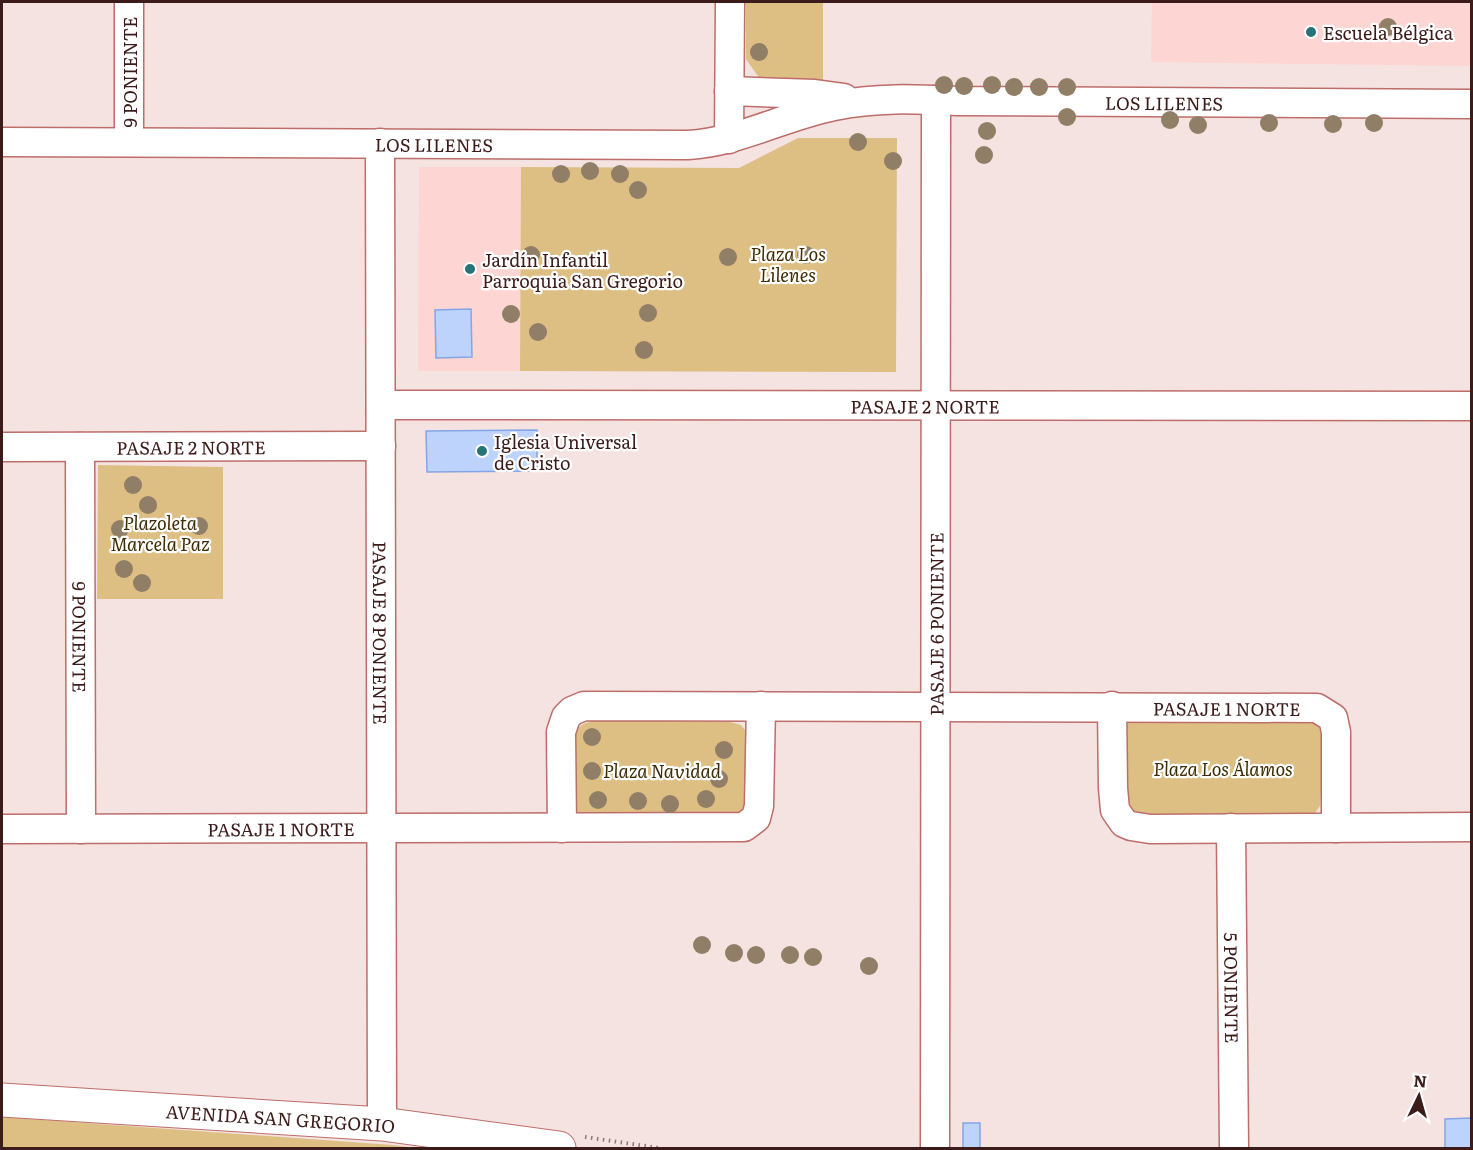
<svg xmlns="http://www.w3.org/2000/svg" width="1473" height="1150" font-family="Literata,serif">
<style>
.built{fill:#fdd5d2}
.green{fill:#ddbf84}
.building{fill:#bed3fc;stroke:#84a5e6;stroke-width:1.5}
.lines{fill:none;stroke-linecap:round;stroke-linejoin:round}
.street-casing{stroke:#bd6d6a;stroke-width:31}
.secondary-casing{stroke:#bd6d6a;stroke-width:35}
.path{stroke:#907674;stroke-width:4;stroke-dasharray:1.5 4.5;stroke-linecap:butt}
.street{stroke:#fff;stroke-width:28}
.secondary{stroke:#fff;stroke-width:33}
.tree{fill:#907e66}
.poi-dot{fill:#287279;stroke:#fff;stroke-width:2}
.labels{text-anchor:middle;dominant-baseline:central;stroke-width:4.5;stroke-linejoin:round;paint-order:stroke}
.poi-label{font-size:18px;fill:#3c1c1a;stroke:#fff;text-anchor:start}
.street-label{font-size:18px;fill:#3c1c1a;stroke:#fff}
.park-label{font-size:18px;font-style:italic;fill:#3e2c02;stroke:#fff}
</style>
<rect width="100%" height="100%" fill="#f5e3e1"/>
<path class="built" d="M1152,2H1471V66L1151,62Z
M419,167H521L520,371H418Z"/>
<path class="green" d="M746,2H823V84L765,83L757,75L746,59Z
M798,138H897L896,372L520,371L521,167L739,168Z
M98,465L223,467V599H97Z
M601,720L730,722L741,725L750,736L752,794L742,814L581,818L573,810L575,735C579,722 589,722 601,720Z
M1307,720C1312,722 1316,723 1319,727C1325,737 1321,793 1320,806L1315,813L1307,817L1133,815L1125,802V730L1128,723L1133,721Z
M2,1117L393,1145L416,1148H2Z"/>
<path class="building" d="M471,309L472,357L436,358L435,310Z
M537,430V471L427,472L426,431Z
M1472,1118V1148H1445V1119Z
M963,1123H980V1148H963Z"/>
<g class="lines">
<defs>
<g id="street">
<path d="M729,91L815,94L844,98"/>
<path d="M729,139L730,2"/>
<path id="s1" d="M2,142L688,145C739,142 784,116 834,106C875,97 916,99 958,101L1472,104"/>
<path d="M129,142V2"/>
<path id="s2" d="M380,143L382,1124"/>
<path id="s3" d="M381,405L1472,406"/>
<path id="s4" d="M2,447L381,446"/>
<path id="s5" d="M80,447L81,829"/>
<path d="M1112,706L1113,788L1115,810L1124,823L1131,826L1150,829L1472,827"/>
<path id="s6" d="M562,828L561,732L566,717L572,711L584,706L1317,708L1333,718L1336,732V828"/>
<path id="s7" d="M1231,828L1234,1148"/>
<path id="s8" d="M2,829L744,827L756,818L759,806L761,706"/>
<path id="s9" d="M935,1148L936,100"/>
</g>
<g id="secondary">
<path id="s10" d="M2,1100L382,1124L559,1148"/>
</g>
</defs>
<use href="#street" class="street-casing"/>
<use href="#secondary" class="secondary-casing"/>
<path class="path" d="M585,1137L659,1148"/>
<use href="#street" class="street"/>
<use href="#secondary" class="secondary"/>
</g>
<g class="tree">
<circle cx="1388" cy="27" r="9"/>
<circle cx="759" cy="52" r="9"/>
<circle cx="944" cy="85" r="9"/>
<circle cx="992" cy="85" r="9"/>
<circle cx="964" cy="86" r="9"/>
<circle cx="1014" cy="87" r="9"/>
<circle cx="1039" cy="87" r="9"/>
<circle cx="1067" cy="87" r="9"/>
<circle cx="1067" cy="117" r="9"/>
<circle cx="1170" cy="120" r="9"/>
<circle cx="1269" cy="123" r="9"/>
<circle cx="1374" cy="123" r="9"/>
<circle cx="1333" cy="124" r="9"/>
<circle cx="1198" cy="125" r="9"/>
<circle cx="987" cy="131" r="9"/>
<circle cx="858" cy="142" r="9"/>
<circle cx="984" cy="155" r="9"/>
<circle cx="893" cy="161" r="9"/>
<circle cx="590" cy="171" r="9"/>
<circle cx="561" cy="174" r="9"/>
<circle cx="620" cy="174" r="9"/>
<circle cx="638" cy="190" r="9"/>
<circle cx="531" cy="255" r="9"/>
<circle cx="806" cy="255" r="9"/>
<circle cx="728" cy="257" r="9"/>
<circle cx="648" cy="313" r="9"/>
<circle cx="511" cy="314" r="9"/>
<circle cx="538" cy="332" r="9"/>
<circle cx="644" cy="350" r="9"/>
<circle cx="133" cy="485" r="9"/>
<circle cx="148" cy="505" r="9"/>
<circle cx="199" cy="526" r="9"/>
<circle cx="120" cy="529" r="9"/>
<circle cx="124" cy="569" r="9"/>
<circle cx="142" cy="583" r="9"/>
<circle cx="592" cy="737" r="9"/>
<circle cx="724" cy="750" r="9"/>
<circle cx="592" cy="771" r="9"/>
<circle cx="719" cy="779" r="9"/>
<circle cx="706" cy="799" r="9"/>
<circle cx="598" cy="800" r="9"/>
<circle cx="638" cy="801" r="9"/>
<circle cx="670" cy="804" r="9"/>
<circle cx="702" cy="945" r="9"/>
<circle cx="734" cy="953" r="9"/>
<circle cx="756" cy="955" r="9"/>
<circle cx="790" cy="955" r="9"/>
<circle cx="813" cy="957" r="9"/>
<circle cx="869" cy="966" r="9"/>
</g>
<g class="poi-dot">
<circle cx="1311" cy="32" r="6"/>
<circle cx="470" cy="269" r="6"/>
<circle cx="482" cy="451" r="6"/>
</g>
<g class="labels">
<g class="poi-label">
<text x="1323" y="32">Escuela Bélgica</text>
<text x="482" y="259">Jardín Infantil<tspan x="482" dy="21">Parroquia San Gregorio</tspan></text>
<text x="494" y="441">Iglesia Universal<tspan x="494" dy="21">de Cristo</tspan></text>
</g>
<g class="street-label">
<text transform="translate(129 72) rotate(-90)">9 PONIENTE</text>
<text stroke="none"><textPath href="#s1" startOffset="1168">LOS LILENES</textPath></text>
<text stroke="none"><textPath href="#s1" startOffset="432">LOS LILENES</textPath></text>
<text stroke="none"><textPath href="#s3" startOffset="544">PASAJE 2 NORTE</textPath></text>
<text stroke="none"><textPath href="#s4" startOffset="189">PASAJE 2 NORTE</textPath></text>
<text stroke="none"><textPath href="#s9" startOffset="524">PASAJE 6 PONIENTE</textPath></text>
<text stroke="none"><textPath href="#s2" startOffset="490">PASAJE 8 PONIENTE</textPath></text>
<text stroke="none"><textPath href="#s5" startOffset="190">9 PONIENTE</textPath></text>
<text stroke="none"><textPath href="#s6" startOffset="776">PASAJE 1 NORTE</textPath></text>
<text stroke="none"><textPath href="#s8" startOffset="279">PASAJE 1 NORTE</textPath></text>
<text stroke="none"><textPath href="#s7" startOffset="160">5 PONIENTE</textPath></text>
<text stroke="none"><textPath href="#s10" startOffset="279">AVENIDA SAN GREGORIO</textPath></text>
</g>
<g class="park-label">
<text x="788" y="253">Plaza Los<tspan x="788" dy="21">Lilenes</tspan></text>
<text x="160" y="522">Plazoleta<tspan x="160" dy="21">Marcela Paz</tspan></text>
<text x="1223" y="768">Plaza Los Álamos</text>
<text x="662" y="770">Plaza Navidad</text>
</g>
</g>
<rect width="1473" height="1150" fill="none" stroke="#3c1c1a" stroke-width="6"/>
<g transform="translate(1419 1096) rotate(5)" stroke="#ffffff" stroke-width="4.5" paint-order="stroke">
<path d="M0-4.5L10 22L0 15L-10 22Z" fill="#3c1c1a"/>
<text y="-9" font-size="16" font-weight="bold" text-anchor="middle" fill="#3c1c1a">N</text>
</g>
</svg>
